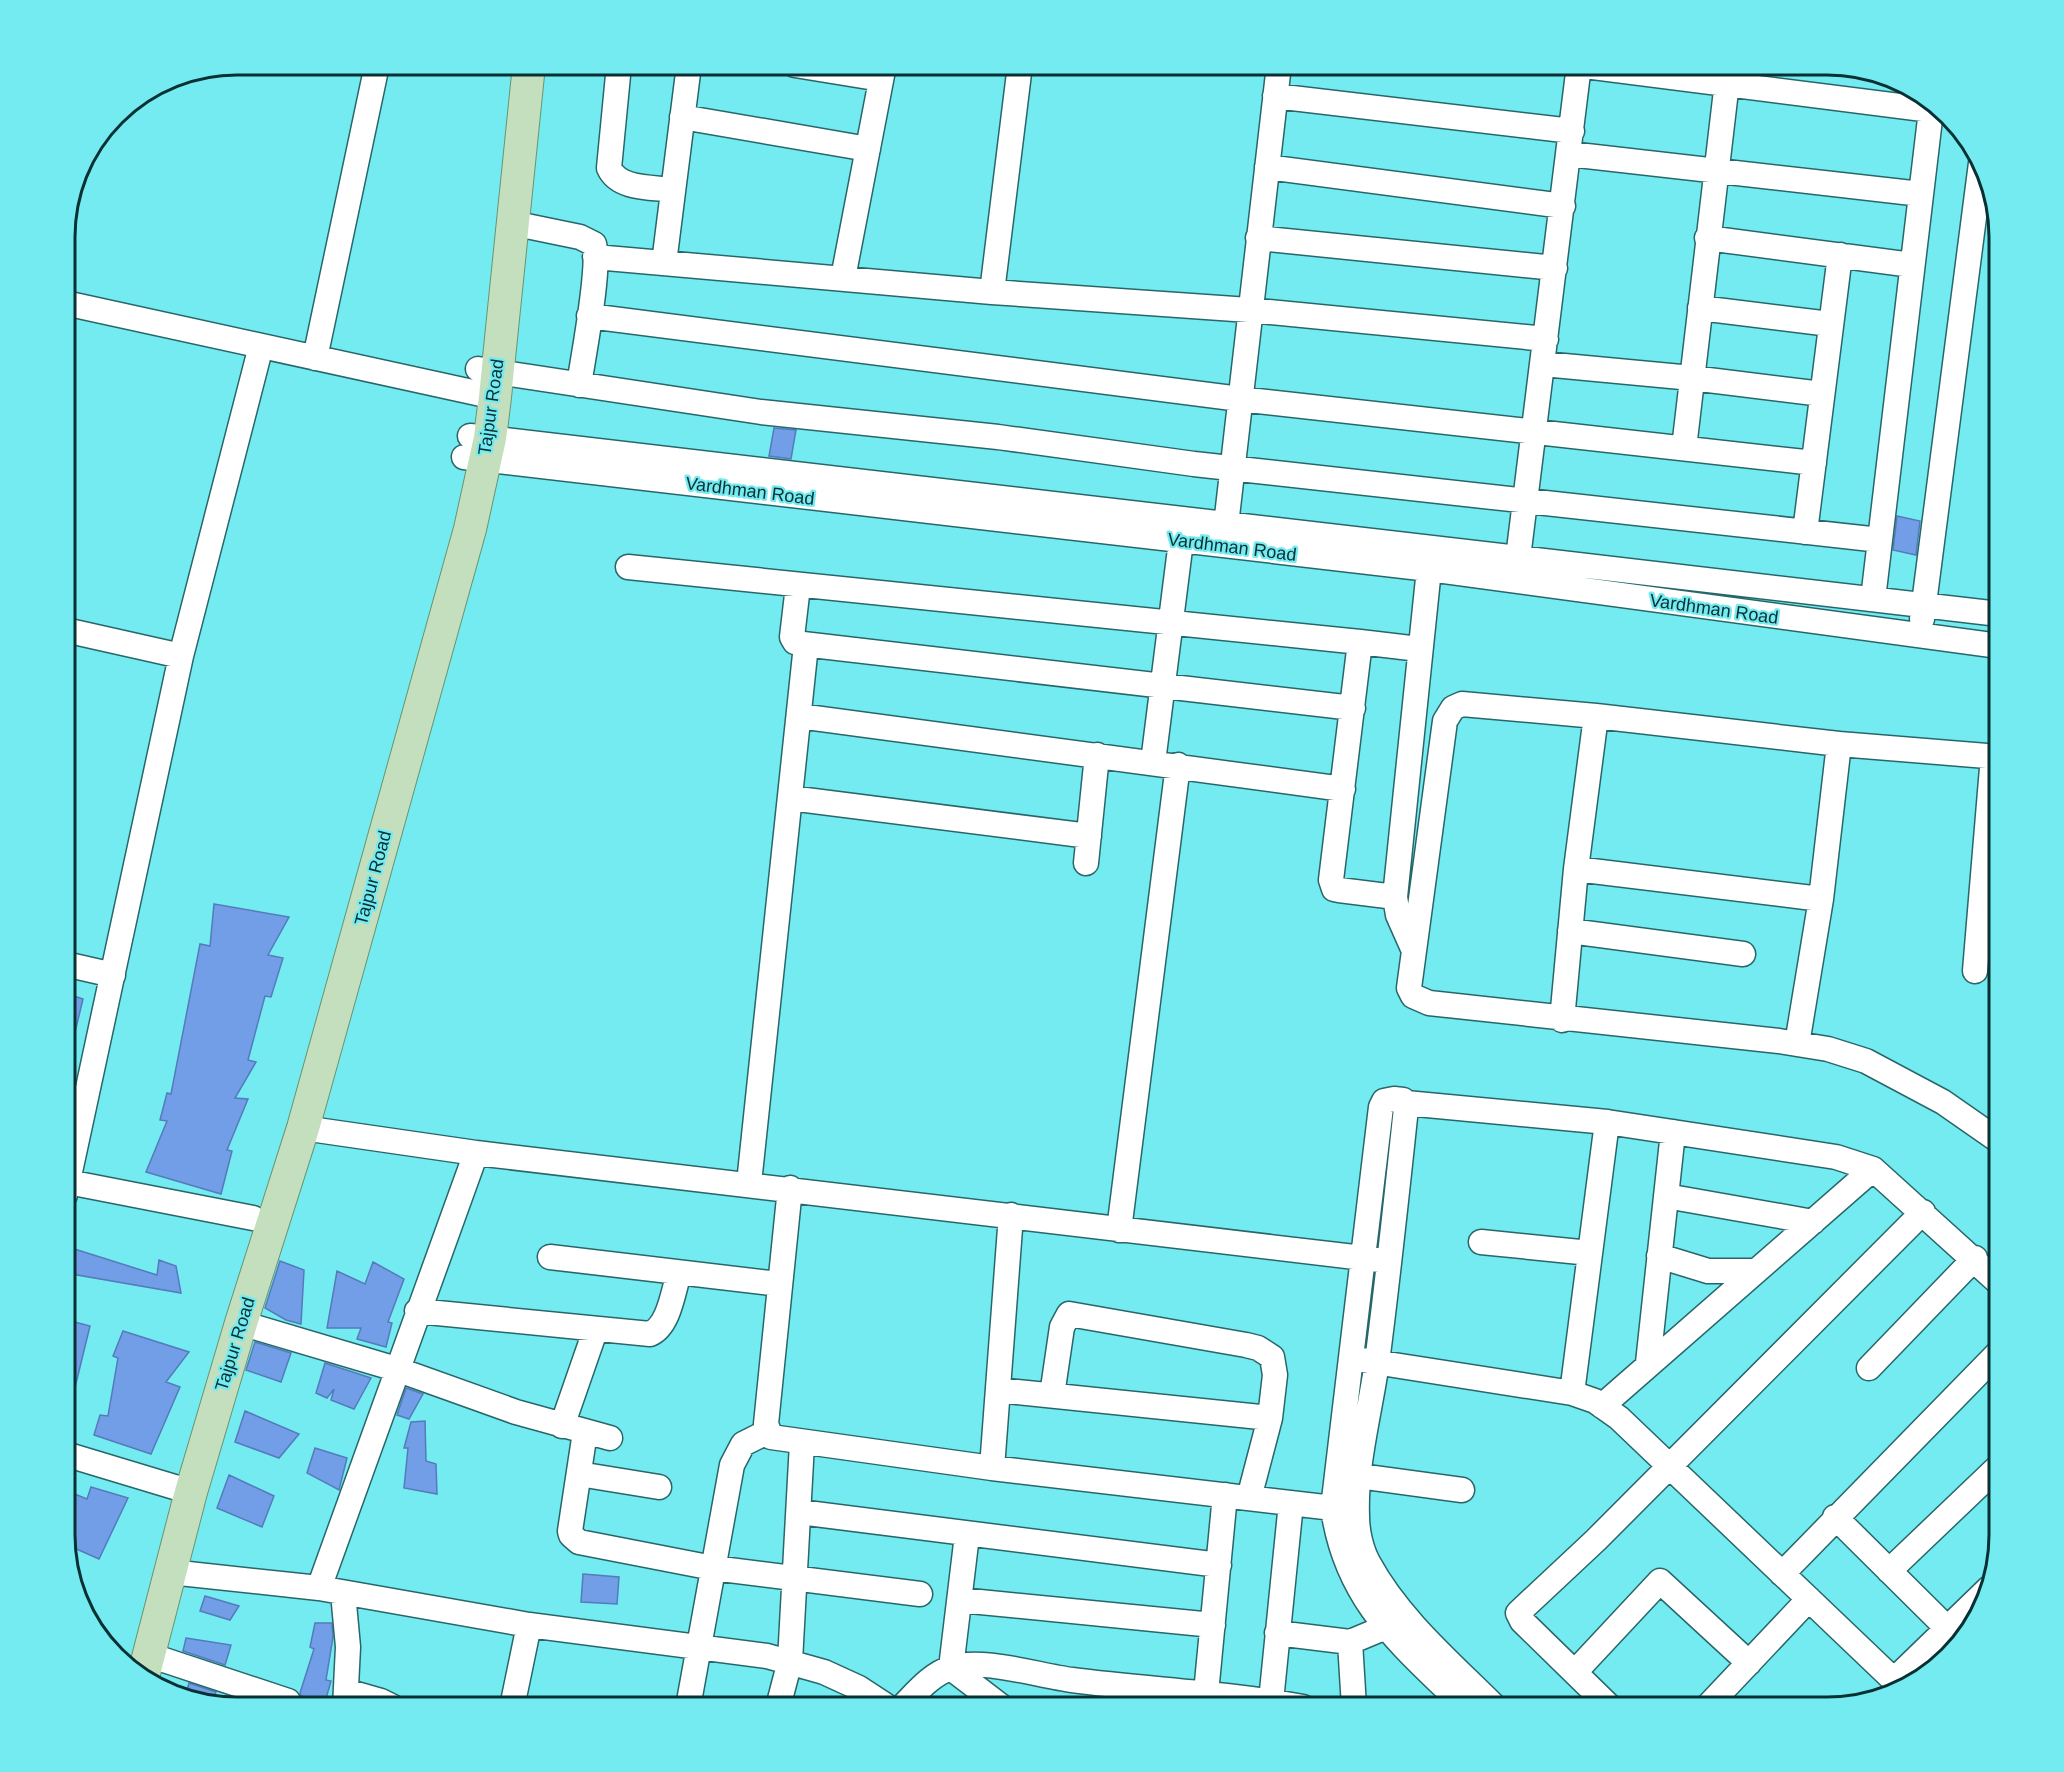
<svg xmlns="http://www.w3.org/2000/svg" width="2064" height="1772" font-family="Helvetica,sans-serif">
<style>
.building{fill:#729ee8;stroke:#547bba;stroke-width:1.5}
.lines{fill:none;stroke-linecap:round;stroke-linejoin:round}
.minor-casing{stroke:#27676a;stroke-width:27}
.major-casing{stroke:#689470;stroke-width:34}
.minor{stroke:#fff;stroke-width:24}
.major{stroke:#c3dfbd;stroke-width:32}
.labels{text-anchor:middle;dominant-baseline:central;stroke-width:4.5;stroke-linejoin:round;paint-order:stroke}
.street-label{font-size:18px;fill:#093133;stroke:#74ebf1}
.rim{fill:none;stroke:#093133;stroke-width:3}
</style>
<rect width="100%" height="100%" fill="#74ebf1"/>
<path class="building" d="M774,428L796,430L791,459L769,456Z
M1897,516L1920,521L1916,555L1893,550Z
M214,904L289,917L268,955L283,958L271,997L265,996L248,1060L256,1062L235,1098L248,1099L227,1150L232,1151L221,1194L146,1172L167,1121L160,1120L167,1093L171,1094L200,944L210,946Z
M65,993L83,999L71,1049L65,1048Z
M65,1246L157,1275L159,1260L176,1266L181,1293L66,1273Z
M280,1261L304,1270L301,1324L286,1320L265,1308Z
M373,1262L404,1279L388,1322L392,1323L386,1347L357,1339L361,1328H327L337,1271L365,1284Z
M67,1320L90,1326L71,1404L65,1403Z
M123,1331L189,1352L166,1382L180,1387L151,1454L94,1435L100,1415L108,1416L118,1358L113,1356Z
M255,1342L291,1353L281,1382L246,1370Z
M325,1363L371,1378L354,1409L331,1400L334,1389L327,1398L316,1393Z
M406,1388L423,1394L409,1419L397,1415Z
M245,1411L299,1434L279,1458L235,1442Z
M425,1421L426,1461L436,1464L437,1494L404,1488L408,1448H404L411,1422Z
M315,1448L347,1458L339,1490L307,1473Z
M229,1475L274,1496L262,1527L217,1508Z
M91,1487L128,1498L99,1559L65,1544V1490L87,1499Z
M583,1574L619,1577L617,1604L581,1602Z
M205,1596L239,1606L230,1620L200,1611Z
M315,1623H332L333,1637L326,1680L331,1681L325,1702L301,1696L300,1693L314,1649L310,1647Z
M186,1638L231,1645L225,1665L183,1651Z
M189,1683L216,1692L212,1703L185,1697Z"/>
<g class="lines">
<defs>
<path id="minor" d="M619,65L609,168C619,190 653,187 673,190
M795,65L881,79
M1577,65L1931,110
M1275,96L1572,131
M682,117L868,149
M1569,154L1921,194
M1267,167L1563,206
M512,223L580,237L594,244C601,266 583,357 579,385
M1258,238L1555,268
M1707,238L1912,265
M595,257L992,292L1249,310L1546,339
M664,263L689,65
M843,278L884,65
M992,292L1020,65
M65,303L495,397
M1700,308L1830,324
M589,316L1240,399L1814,463
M315,358L377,65
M1543,364L1692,378L1822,394
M478,369L761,412L998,437L1194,464L1880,540
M470,436L1999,614
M1684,448L1729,65
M464,457L1429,569L1999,646
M1226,525L1279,65
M1805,532L1840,255
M628,567L1360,642L1331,880L1334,889L1339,890L1395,897
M1516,574L1579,65
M798,586L792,637L795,642L803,644L1353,708
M1873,599L1932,102
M1922,619L1981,163
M65,630L181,656
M1360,642L1419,649
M799,716L1343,789
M1153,762L1181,541
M790,798L1089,836
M1086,863L1097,755
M1576,869L1821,899
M1570,931L1743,954
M1414,951L1398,915L1395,897L1429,569
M65,964L113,975
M1975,971L1993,756
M1562,1020L1576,869L1596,716
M1797,1044L1821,899L1839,744
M1406,1103L1607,1122L1836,1157L1873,1169
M303,1128L476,1153L1380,1260
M1999,1141L1943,1102L1866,1061L1828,1049L1779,1041L1429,1003L1413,996L1409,988L1445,721L1453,708L1462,704L1596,716L1839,744L1999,757
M68,1182L253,1218
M749,1183L806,645
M790,1188L766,1424L771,1437L992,1468L1333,1508
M65,1195L181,656L261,346
M1666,1196L1813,1222
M1119,1230L1178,765
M1481,1242L1590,1253
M1659,1256L1708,1271H1755
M550,1257L779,1284
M417,1311L650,1334C669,1326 673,1292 679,1273
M241,1323L396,1369L516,1412L610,1438
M1362,1360L1572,1393L1595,1401L1619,1418L1902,1688
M1648,1363L1673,1132
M1869,1368L1975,1258
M998,1390L1270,1418
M1572,1393L1607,1122
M1052,1395L1062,1327L1069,1314L1246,1345L1258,1348L1272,1357L1275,1375L1270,1418L1249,1498
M1602,1406L1873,1169L1999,1283
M562,1426L595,1331
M585,1432L570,1531L571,1535L579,1542L713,1568L920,1594
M65,1454L191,1492
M992,1468L1011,1215
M579,1474L659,1487
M1359,1476L1462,1490
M799,1512L1219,1565
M1835,1517L1961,1642
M967,1535L951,1668L1002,1707
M1889,1571L1999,1466
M170,1572L319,1588L529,1625L767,1656L824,1672L859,1688L888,1707
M1782,1574L1999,1352
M319,1588L476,1153
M343,1593L348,1647L345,1707
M960,1600L1213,1625
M1277,1633L1350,1642L1386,1627
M1350,1642L1354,1707
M149,1655L288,1701
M1575,1672L1660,1581L1749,1663
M1894,1680L1989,1588
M346,1691L381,1701L393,1707
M1206,1693L1225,1495
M1271,1701L1291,1503
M512,1707L529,1625
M688,1707L732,1465L743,1444L767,1432
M778,1707L790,1661L802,1443
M902,1707C916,1693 931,1674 951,1668C982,1657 1039,1676 1072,1680C1149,1690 1227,1693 1303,1707
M1465,1707C1402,1645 1346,1602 1333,1508L1381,1107L1384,1101L1394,1099L1403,1100L1406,1108C1397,1193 1388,1278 1377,1362C1370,1412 1355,1464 1357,1516C1357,1531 1361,1550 1369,1564C1399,1619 1451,1663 1495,1707
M1610,1707L1522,1621L1518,1613L1596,1540L1923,1212
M1707,1707L1809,1599"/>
<path id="major" d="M143,1677L191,1492L241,1323L303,1128L470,529L490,438L495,397L529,65"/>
</defs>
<use href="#minor" class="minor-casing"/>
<use href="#major" class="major-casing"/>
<use href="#minor" class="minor"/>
<use href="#major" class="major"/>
</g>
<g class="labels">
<g class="street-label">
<text transform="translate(491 407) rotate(-82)">Tajpur Road</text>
<text transform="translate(750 491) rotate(7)">Vardhman Road</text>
<text transform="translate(1232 547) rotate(7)">Vardhman Road</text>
<text transform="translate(1714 609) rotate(8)">Vardhman Road</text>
<text transform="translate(373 878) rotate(-75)">Tajpur Road</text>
<text transform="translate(235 1344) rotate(-73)">Tajpur Road</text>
</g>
</g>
<path d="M0 0H2064V1772H0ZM237 75H1827A162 162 0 0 1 1989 237V1535A162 162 0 0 1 1827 1697H237A162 162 0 0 1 75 1535V237A162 162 0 0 1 237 75Z" fill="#74ebf1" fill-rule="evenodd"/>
<path class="rim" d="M237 75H1827A162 162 0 0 1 1989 237V1535A162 162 0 0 1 1827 1697H237A162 162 0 0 1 75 1535V237A162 162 0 0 1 237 75Z"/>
</svg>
